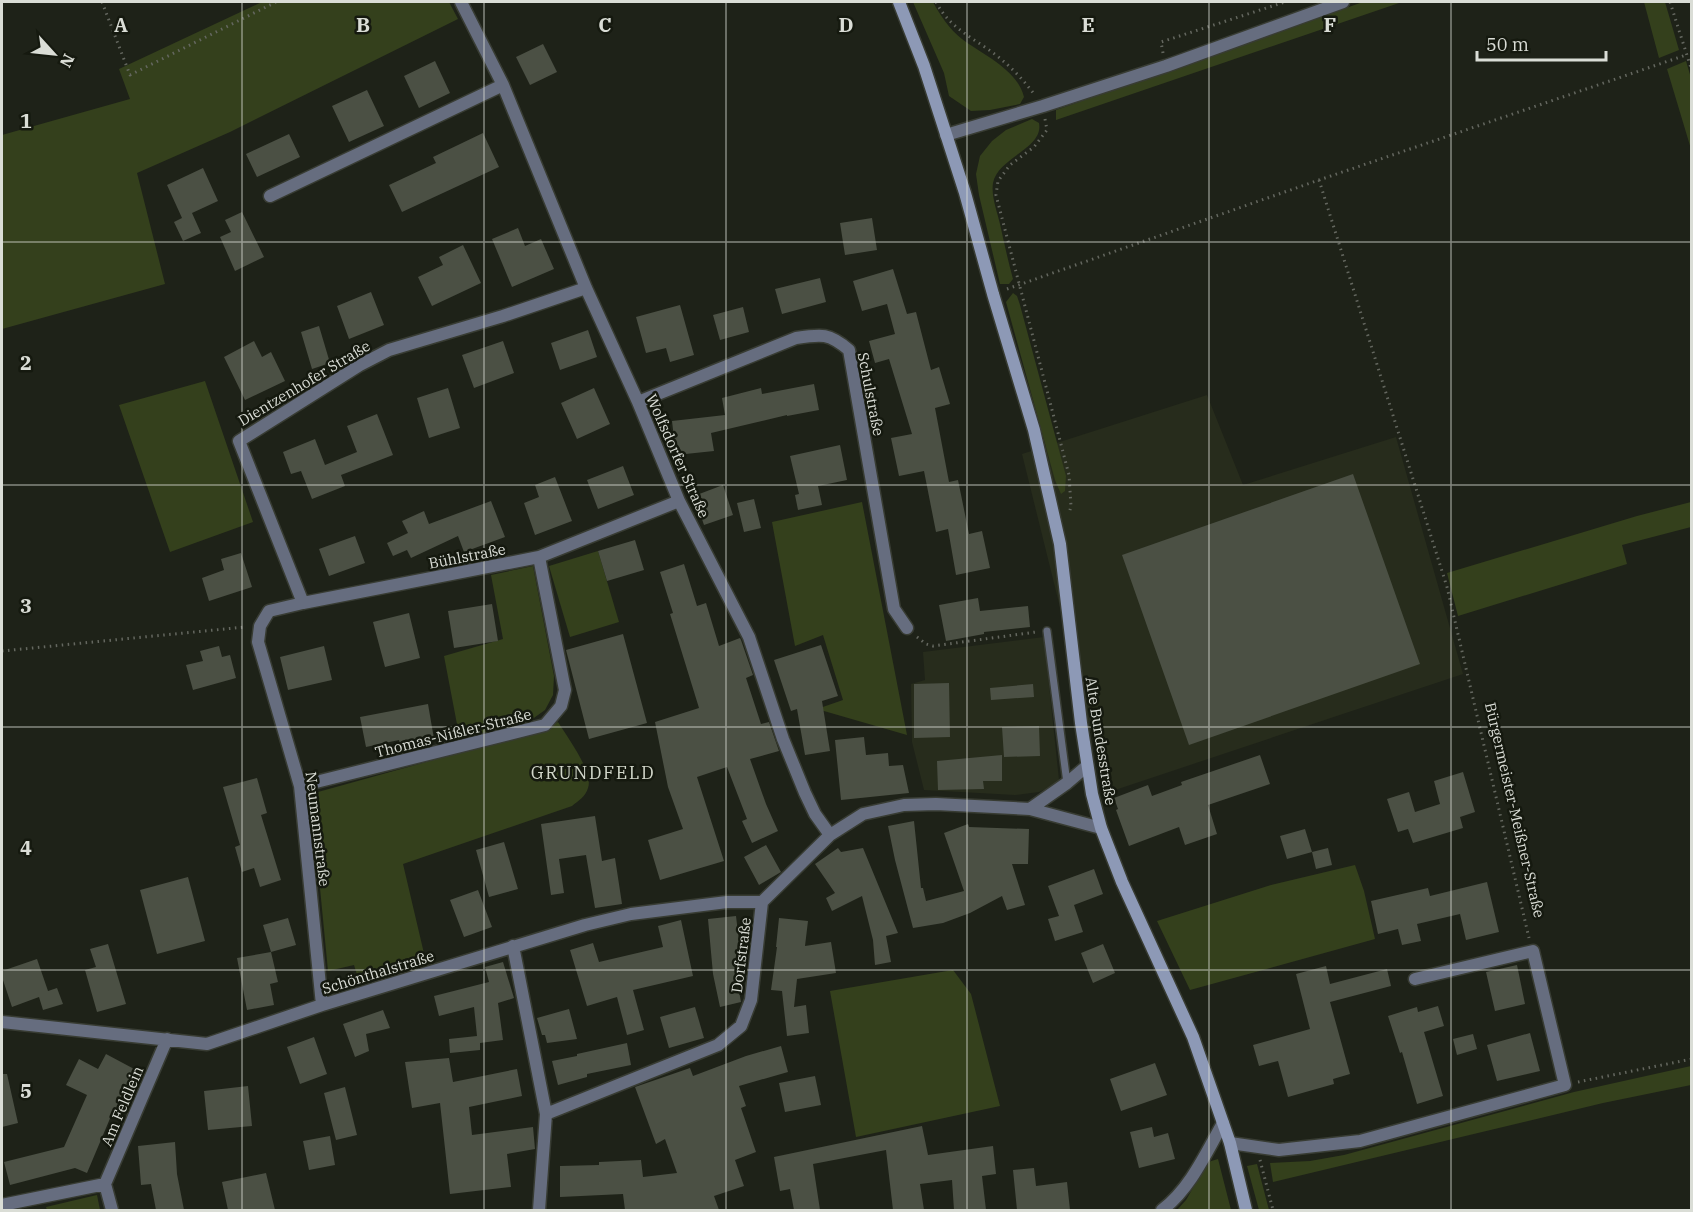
<svg xmlns="http://www.w3.org/2000/svg" width="1693" height="1212" font-family="'IBM Plex Serif',serif">
<style>
.built{fill:#272c1c}
.green{fill:#34401c}
.building{fill:#4b5044}
.lines{fill:none;stroke-linecap:round;stroke-linejoin:round}
.service-casing{stroke:#383c33;stroke-width:10}
.minor-casing{stroke:#383c33;stroke-width:15}
.tertiary-casing{stroke:#383c33;stroke-width:15}
.secondary-casing{stroke:#383c33;stroke-width:15}
.path{stroke:#64675f;stroke-width:3;stroke-dasharray:1.5 4.5;stroke-linecap:butt}
.service{stroke:#666d7f;stroke-width:7}
.minor{stroke:#666d7f;stroke-width:12}
.tertiary{stroke:#666d7f;stroke-width:12}
.secondary{stroke:#8d99b6;stroke-width:12}
.grid{fill:none;stroke:#daddd6;stroke-width:1.5;stroke-opacity:0.55}
.labels{text-anchor:middle;dominant-baseline:central;stroke-width:5;stroke-linejoin:round;paint-order:stroke}
.street-label{font-size:15px;fill:#daddd6;stroke:#15190f}
.quarter-label{font-size:18px;letter-spacing:1.5px;fill:#d2d7ca;stroke:#15190f}
.grid-label{font-size:20px;text-anchor:middle;font-weight:bold;fill:#daddd6;stroke:#15190f;stroke-width:5;stroke-linejoin:round;paint-order:stroke}
</style>
<rect width="100%" height="100%" fill="#1e2218"/>
<path class="built" d="M1207,395L1243,485L1396,437L1463,674L1106,793L1022,454Z
M1044,637L1059,780L1051,787L1039,792L1015,795L924,790L912,742L911,684L925,680L923,652Z"/>
<path class="green" d="M262,2H449L458,19L230,132L137,173L165,284L2,329V135L130,99L119,69Z
M913,2H933C940,15 950,30 962,39C983,55 1017,69 1024,97L1020,104L990,110L971,111L949,96L944,73Z
M1363,2H1402L1056,120V110Z
M1644,2H1665L1679,50L1659,58Z
M1686,61L1691,78V149L1667,69Z
M1032,119L1039,123C1044,149 998,157 993,183C991,196 997,211 1000,224C1004,242 1008,261 1013,279L1009,284H1000L979,195L976,174L980,156L992,141L1006,130Z
M1013,293L1017,296L1020,305L1066,476L1065,491L1061,494L1055,480L1006,302Z
M205,381L253,522L170,552L119,405Z
M862,502L907,735L817,709L843,700L823,635L795,646L772,522Z
M1691,502V527L1622,545L1627,564L1458,616L1447,573L1637,516Z
M598,551L619,622L570,637L549,566Z
M533,566L554,676L553,695L545,710L531,720L460,740L444,656L503,639L491,575Z
M558,722C567,737 594,772 588,788C586,796 578,801 572,806L403,864L426,962L358,978L354,965L328,971L312,805L318,792L545,729Z
M1355,865L1364,891L1375,939L1190,990L1157,921L1271,885Z
M953,970L971,994L1000,1106L856,1137L830,991Z
M1691,1066V1085L1603,1103L1273,1182L1270,1163L1310,1161L1344,1155L1574,1092Z
M1218,1159L1231,1210H1177L1186,1200L1208,1162Z
M1257,1164L1269,1210H1259L1247,1166Z
M97,1195L100,1210H47L46,1207Z"/>
<path class="building" d="M543,44L557,72L530,85L516,57Z
M435,61L450,93L419,108L404,76Z
M367,90L384,126L349,142L332,106Z
M483,133L499,167L402,212L389,185L436,163L433,157Z
M289,134L300,157L257,177L246,154Z
M203,168L218,201L192,213L201,233L183,241L174,222L190,214L182,218L167,185Z
M242,212L264,257L235,271L220,237L231,232L225,220Z
M872,218L877,250L845,255L840,223Z
M518,228L525,246L541,239L554,269L512,287L492,239Z
M463,245L481,283L432,306L418,277L443,265L439,257Z
M893,269L907,314L916,312L931,370L939,367L950,404L935,408L949,482L958,480L969,534L982,531L990,568L956,575L948,529L936,532L924,471L899,476L891,438L912,434L889,359L875,363L869,341L895,334L887,304L862,311L853,281Z
M820,278L826,302L782,314L775,289Z
M371,292L384,325L349,339L337,306Z
M680,305L694,355L670,362L666,348L646,353L636,317Z
M743,307L749,332L720,340L713,315Z
M319,326L330,363L312,369L301,332Z
M588,330L597,357L560,370L551,343Z
M254,341L262,357L271,352L285,381L245,400L224,357Z
M503,341L514,373L474,388L462,355Z
M814,384L819,410L787,416V415L711,433L714,451L676,455L672,421L725,415L722,398L761,388L762,394Z
M448,388L460,428L429,438L417,398Z
M594,388L610,424L577,439L561,403Z
M377,414L393,455L341,475L345,486L312,499L301,471L291,474L283,452L315,439L325,465L357,452L347,426Z
M840,445L847,480L818,486L822,505L798,510L795,495L799,494L790,456Z
M623,466L634,495L598,509L587,480Z
M1353,474L1420,664L1189,745L1122,555Z
M555,477L572,521L535,535L524,503L539,497L535,485Z
M723,485L733,515L704,525L694,496Z
M754,499L761,528L744,532L737,503Z
M491,501L505,537L464,552L458,536L411,558L407,550L393,556L387,543L408,533L402,521L424,511L429,524Z
M355,536L365,563L329,576L319,549Z
M635,540L644,570L607,581L598,551Z
M241,553L252,587L209,601L202,578L224,570L221,559Z
M684,564L697,606L706,603L719,646L740,638L741,640L753,675L746,678L761,724L769,722L779,751L750,759L766,804L778,831L752,843L742,821L747,819L727,767L697,777L724,861L660,880L648,840L683,829L668,787L655,722L699,708L670,614L673,613L660,572Z
M978,598L980,611L1028,606L1030,627L984,632V634L946,641L939,605Z
M492,604L498,641L454,648L448,611Z
M409,613L420,658L385,667L373,622Z
M623,634L647,723L589,739L566,650Z
M821,645L838,696L822,701L830,751L805,755L797,709L791,711L774,660Z
M219,646L222,657L230,655L236,678L193,690L186,665L203,661L200,651Z
M324,646L332,680L288,690L280,657Z
M949,683L950,737L914,738V684Z
M1033,684L1034,697L991,700L990,688Z
M428,704L434,739L400,745L399,740L366,747L360,717Z
M1039,726L1040,756L1004,757L1002,727Z
M864,737L866,755L888,753L889,766L903,765L909,793L841,800L835,740Z
M1002,755V781H983L984,789L938,790L937,761Z
M1260,755L1270,784L1208,805L1217,834L1185,845L1179,827L1129,846L1116,810L1118,809L1114,798L1148,785L1152,796L1182,785L1181,782Z
M1463,772L1475,812L1460,817L1463,828L1413,843L1408,829L1398,832L1387,799L1409,792L1415,812L1440,804L1434,781Z
M257,778L267,813L261,815L281,880L260,887L254,868L242,872L235,847L240,845L223,787Z
M595,816L602,861L615,858L622,904L595,908L586,855L559,859L564,893L551,895L541,824Z
M914,821L921,888H923L926,901L964,891L944,833L968,824L969,827L1029,829L1028,864H1012L1025,905L1007,910L1002,896L970,913L943,923L913,928L895,860L888,826Z
M1305,829L1312,852L1287,859L1280,836Z
M504,842L518,889L489,897L476,850Z
M766,845L781,872L759,885L744,857Z
M838,848L841,852L863,848L898,933L886,936L891,962L875,965L873,940L862,896L832,911L826,898L835,893L815,864Z
M1328,848L1332,865L1316,869L1312,852Z
M1094,869L1103,894L1074,905L1083,932L1055,941L1048,919L1059,916L1048,886Z
M188,877L205,941L157,954L140,890Z
M1487,882L1499,932L1466,940L1460,914L1417,924L1421,941L1402,945L1398,929L1378,934L1371,901L1428,888L1430,896Z
M478,890L492,927L464,937L450,900Z
M736,916L741,958L733,959L741,1002L720,1007L713,974L708,919Z
M288,918L296,945L271,952L263,925Z
M779,918L808,921L805,946L831,942L836,973L797,979L794,1007L806,1005L809,1033L787,1036L782,991L771,990L777,947H776Z
M681,920L693,976L633,990L644,1030L627,1035L617,997L587,1006L570,950L593,943L599,962L663,947L658,926Z
M108,944L126,1004L97,1012L85,970L96,967L90,949Z
M1103,944L1115,973L1093,983L1081,953Z
M271,952L278,982L270,984L274,1005L247,1010L237,958Z
M37,959L48,991L57,988L63,1004L43,1010L39,997L12,1007L2,977V971Z
M503,962L514,998L498,1003L503,1040L480,1043V1050L450,1053L449,1039L477,1036L474,1007L439,1016L434,996L489,982L485,967Z
M1517,965L1525,1004L1495,1011L1486,972Z
M1326,966L1330,984L1387,969L1391,986L1330,1002L1350,1074L1333,1079L1334,1084L1288,1097L1278,1061L1259,1066L1253,1045L1310,1029L1296,974Z
M1438,1006L1444,1026L1424,1032L1443,1096L1417,1104L1402,1052L1400,1053L1388,1016L1417,1007L1418,1012Z
M695,1007L704,1038L669,1048L660,1017Z
M569,1009L577,1039L547,1043L545,1035H542L537,1018Z
M383,1010L390,1028L366,1034L369,1051L355,1057L343,1024Z
M1530,1033L1540,1071L1497,1081L1487,1045Z
M1473,1034L1477,1049L1457,1055L1453,1039Z
M314,1037L327,1074L300,1084L287,1047Z
M627,1043L631,1065L587,1074V1077L558,1085L552,1061L577,1056V1054Z
M781,1046L788,1072L739,1086L746,1106L741,1108L756,1152L735,1160L744,1186L714,1196L719,1210H625L623,1194L560,1197V1166L599,1165V1162L641,1160L643,1177L677,1173L665,1139L656,1144L635,1087L690,1068L693,1076L746,1056Z
M106,1054L136,1070L116,1110L114,1109L87,1173L75,1168L10,1185L4,1162L64,1147L87,1095L66,1085L79,1059L98,1069Z
M449,1058L453,1082L517,1069L522,1096L469,1107L472,1135L533,1127L535,1149L507,1154L511,1187L450,1194L440,1103L412,1108L405,1062Z
M1155,1063L1167,1095L1121,1111L1110,1079Z
M2,1074H7L18,1123L2,1127Z
M815,1076L821,1105L785,1112L779,1083Z
M248,1086L252,1126L208,1130L204,1091Z
M345,1087L357,1135L336,1140L324,1093Z
M922,1126L928,1155L993,1146L996,1174L982,1176L986,1210H954L952,1180L920,1184L924,1210H893L886,1150L813,1164L820,1210H794L790,1189L780,1191L774,1157Z
M1152,1127L1154,1137L1168,1133L1175,1159L1139,1168L1130,1132Z
M330,1136L335,1165L309,1170L303,1141Z
M175,1142L177,1174L184,1210H156L151,1184L141,1185L138,1146Z
M1034,1168L1036,1186L1067,1182L1070,1210H1017L1013,1170Z
M266,1173L275,1210H228L222,1182Z"/>
<g class="lines">
<defs>
<path id="service" d="M1047,631L1067,783"/>
<path id="minor" d="M461,2L503,85L586,288L638,402L679,501L749,637L783,739L805,793L815,814L830,835
M946,135L1043,106L1166,66L1343,2
M270,196L503,85
M638,402L796,338C822,334 829,333 849,350L894,609L907,628
M303,603L239,441L360,365L389,350L503,316L586,288
M300,786L545,725L561,706L565,690L539,557
M1030,809L1067,783L1087,766
M513,946L546,1114L539,1210
M322,1005L300,786L258,642L260,626L269,611L303,603L539,557L679,501
M2,1022L207,1044L322,1005L585,925L631,914L727,902H762
M546,1114L718,1045L741,1026L751,1000L762,902L830,835L863,814L904,805L936,804L1030,809L1101,828
M1230,1143L1279,1150L1360,1141L1565,1085L1533,951L1415,979
M2,1205L105,1184
M112,1210L105,1184L167,1039"/>
<path id="tertiary" d="M1162,1210C1190,1189 1206,1153 1223,1123"/>
<path id="secondary" d="M899,2L924,66L965,193L993,294L1034,430L1060,544L1081,723L1092,794L1101,828L1122,882L1193,1037L1230,1143L1246,1210"/>
</defs>
<use href="#service" class="service-casing"/>
<use href="#minor" class="minor-casing"/>
<use href="#tertiary" class="tertiary-casing"/>
<use href="#secondary" class="secondary-casing"/>
<path class="path" d="M102,2L130,75L276,2
M936,2C951,31 979,40 1002,60C1014,70 1025,82 1034,94
M1670,2L1692,71
M1163,53L1161,42L1285,2
M1045,119L1047,130L1034,147L1010,165L998,181L996,195L1069,475L1071,506L1069,514
M1319,180L1447,587L1529,938
M1007,289L1319,180L1686,55
M917,637L926,644L933,646L1036,632
M2,651L245,627
M1578,1082L1692,1059
M1260,1160L1273,1210"/>
<use href="#service" class="service"/>
<use href="#minor" class="minor"/>
<use href="#tertiary" class="tertiary"/>
<use href="#secondary" class="secondary"/>
</g>
<path class="grid" d="M242,2V1210M484,2V1210M726,2V1210M967,2V1210M1209,2V1210M1451,2V1210M2,242H1692M2,485H1692M2,727H1692M2,970H1692"/>
<g class="labels">
<g class="street-label">
<text transform="translate(304 383) rotate(-31)">Dientzenhofer Straße</text>
<text transform="translate(871 394) rotate(79)">Schulstraße</text>
<text transform="translate(678 456) rotate(66)">Wolfsdorfer Straße</text>
<text transform="translate(467 556) rotate(-11)">Bühlstraße</text>
<text transform="translate(453 733) rotate(-14)">Thomas-Nißler-Straße</text>
<text transform="translate(1101 741) rotate(81)">Alte Bundesstraße</text>
<text transform="translate(1515 810) rotate(77)">Bürgermeister-Meißner-Straße</text>
<text transform="translate(318 829) rotate(83)">Neumannstraße</text>
<text transform="translate(741 955) rotate(-83)">Dorfstraße</text>
<text transform="translate(378 972) rotate(-17)">Schönthalstraße</text>
<text transform="translate(122 1106) rotate(-67)">Am Feldlein</text>
</g>
<g class="quarter-label">
<text x="593" y="772">GRUNDFELD</text>
</g>
</g>
<g class="grid-label">
<text x="121" y="32">A</text>
<text x="363" y="32">B</text>
<text x="605" y="32">C</text>
<text x="846" y="32">D</text>
<text x="1088" y="32">E</text>
<text x="1330" y="32">F</text>
<text x="26" y="128">1</text>
<text x="26" y="370">2</text>
<text x="26" y="613">3</text>
<text x="26" y="855">4</text>
<text x="26" y="1098">5</text>
</g>
<rect width="1693" height="1212" fill="none" stroke="#daddd6" stroke-width="6"/>
<g transform="translate(54 54) rotate(117)" stroke="#15190f" stroke-width="4.5" paint-order="stroke">
<path d="M0-4.5L10 22L0 15L-10 22Z" fill="#daddd6"/>
<text y="-9" font-size="16" font-weight="bold" text-anchor="middle" fill="#daddd6">N</text>
</g>
<path d="M1477 51v9h129v-9" fill="none" stroke="#daddd6" stroke-width="3"/>
<text x="1486" y="51" font-size="18" fill="#daddd6" stroke="#15190f" stroke-width="4.5" paint-order="stroke">50 m</text>
</svg>
